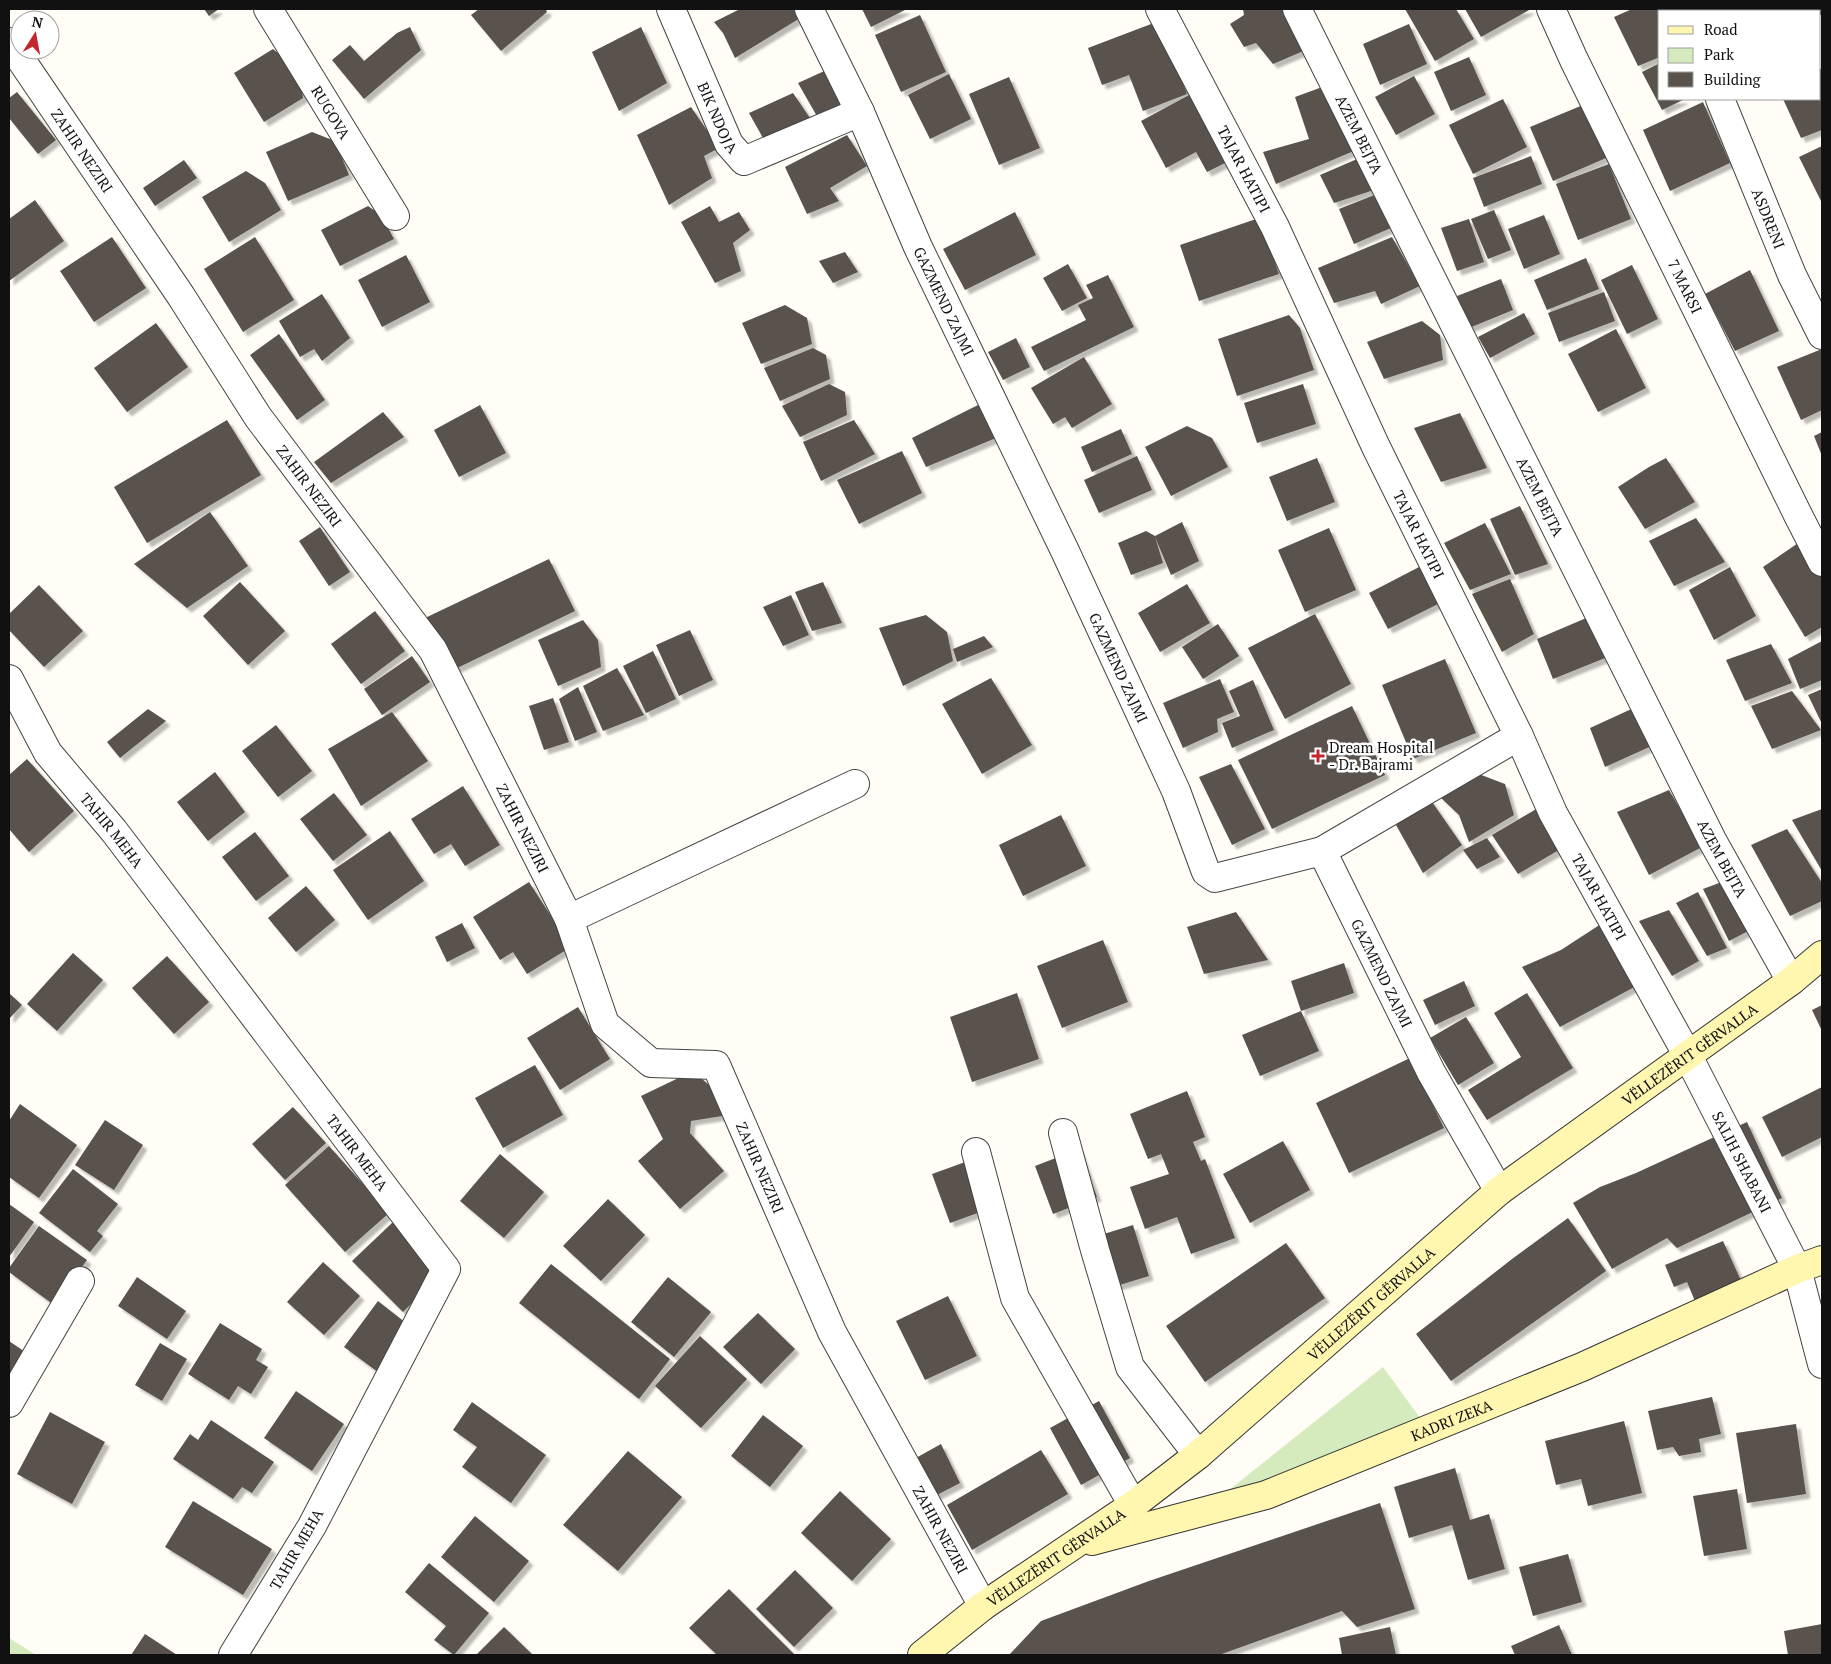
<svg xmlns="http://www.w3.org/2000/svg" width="1831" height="1664" font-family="'PT Serif',serif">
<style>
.green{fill:#d5ebbd}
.building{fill:#5a524d;filter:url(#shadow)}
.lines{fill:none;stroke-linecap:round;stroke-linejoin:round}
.street-casing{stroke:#444;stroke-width:30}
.secondary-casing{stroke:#333;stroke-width:30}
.street{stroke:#fff;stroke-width:28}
.secondary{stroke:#fff6b0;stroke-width:28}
.poi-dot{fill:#c4262e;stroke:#fff;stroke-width:2}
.labels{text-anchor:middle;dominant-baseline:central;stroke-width:5;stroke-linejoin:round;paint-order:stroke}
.street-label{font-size:15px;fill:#111;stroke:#fff}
.poi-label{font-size:15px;fill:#111;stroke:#fff;text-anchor:start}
</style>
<defs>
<filter id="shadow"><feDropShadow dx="4.5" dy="4.5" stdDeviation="1" flood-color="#0004"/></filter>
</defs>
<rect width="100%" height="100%" fill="#fffdf5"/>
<path class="green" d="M1383,1367L1434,1437L1224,1494Z
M9,1638L36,1655H9Z"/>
<path class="building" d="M204,9H219L209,16Z
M479,9H546L547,12L501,51L471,15Z
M740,9H801L805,15L735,58L723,33L714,22Z
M862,9H907L871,27Z
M1243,9H1288L1308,49L1273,64L1256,43L1244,47L1230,24L1244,15Z
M1405,9H1456L1474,39L1435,61Z
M1465,9H1531L1481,37Z
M1632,9H1666L1668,11H1660V57L1638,66L1614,17Z
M1808,9H1822V14L1820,15V11H1809Z
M920,15L946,72L901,92L875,35Z
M1159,21L1187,94L1143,111L1129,75L1102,85L1088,48Z
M1409,24L1427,64L1380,85L1363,44Z
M410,27L421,50L364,99L332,60L350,45L364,61L397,33Z
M641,27L667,83L619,111L592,52Z
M273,49L299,70L303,98L264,122L234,73Z
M1469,57L1486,95L1451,111L1434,72Z
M1660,63V99H1685L1662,110L1642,72Z
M831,68L850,103L818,118L798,83Z
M1822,68V130L1801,138L1783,99H1820V69Z
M949,74L971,119L930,139L908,95Z
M1414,76L1435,114L1396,135L1375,97Z
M1009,77L1040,148L999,165L969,94Z
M1325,86L1356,150L1276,184L1263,152L1309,139L1295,97Z
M17,92L56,140L38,154L9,118V98Z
M793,93L812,121L767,145L749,113Z
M1191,94L1227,162L1207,172L1196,152L1166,168L1141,121Z
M1503,99L1527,147L1473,174L1449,125Z
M1703,102L1730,163L1670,191L1643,130Z
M1583,105L1606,158L1553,181L1530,127Z
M691,107L719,148L704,156L712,178L669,205L637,135Z
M312,132L335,141L349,175L288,201L266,152Z
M847,135L867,166L830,188L839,201L807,214L785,167Z
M1822,146V203L1799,157Z
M1364,156L1380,188L1334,203L1320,175Z
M1531,156L1542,184L1484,207L1473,178Z
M184,160L197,178L155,206L143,188Z
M1609,164L1631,219L1578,240L1556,184Z
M246,171L265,183L281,210L229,242L202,197Z
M1382,192L1400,224L1354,244L1339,209Z
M35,200L64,241L9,281V219Z
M368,206L381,215L394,239L340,266L321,230Z
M710,206L719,222L739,212L750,230L733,243L741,271L715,283L681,222Z
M1494,210L1511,250L1488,259L1471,219Z
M1015,212L1036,255L965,290L943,249Z
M1544,215L1560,254L1524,269L1508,229Z
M1259,218L1279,274L1199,301L1180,245Z
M1469,219L1484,262L1457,271L1441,228Z
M112,237L146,288L94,322L60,271Z
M255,237L294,300L243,332L204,269Z
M1392,237L1420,286L1381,304L1375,291L1334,303L1318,268Z
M845,252L858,272L833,283L819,261Z
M406,255L430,302L382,327L358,280Z
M1586,258L1599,289L1547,310L1534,280Z
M1068,264L1087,298L1062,311L1043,278Z
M1632,265L1658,319L1627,334L1601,280Z
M1750,270L1779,331L1735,351L1705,294Z
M1108,275L1134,327L1044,371L1031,347L1086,320L1078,305L1093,298L1086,285Z
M1501,279L1513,310L1469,328L1457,296Z
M1604,292L1615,321L1559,342L1548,313Z
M322,294L350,338L322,361L314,349L300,357L279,321Z
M785,305L807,318L812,344L761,364L742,323Z
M1524,313L1535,334L1490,358L1478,337Z
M1289,315L1300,328L1314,370L1237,396L1218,339Z
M1422,321L1440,335L1443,360L1384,379L1367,342Z
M156,323L188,367L127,412L94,368Z
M1616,329L1646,388L1598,412L1568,354Z
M279,334L325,400L297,420L250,355Z
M1016,338L1030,367L1003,380L988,352Z
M813,348L826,355L830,379L780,401L764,368Z
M1822,349V410L1801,420L1777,367Z
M1084,357L1112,404L1072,428L1065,417L1053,424L1031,388Z
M829,384L845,392L847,415L800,437L782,406Z
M1303,384L1316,424L1257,443L1244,403Z
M980,404L996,438L926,467L912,438Z
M480,405L506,453L459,477L434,430Z
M383,412L404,437L331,483L314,462Z
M1460,413L1487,468L1441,482L1414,428Z
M227,420L261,475L147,543L114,487Z
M854,420L875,454L821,481L803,442Z
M1187,426L1212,438L1228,467L1171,496L1145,447Z
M1121,429L1132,454L1092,472L1081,447Z
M1822,432V456L1814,436Z
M902,451L922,493L859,524L837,480Z
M1137,456L1152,490L1099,513L1084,480Z
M1317,458L1335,502L1287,521L1269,477Z
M1666,458L1695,502L1645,529L1618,487L1649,467Z
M1520,506L1548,564L1515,575L1490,519Z
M210,512L248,566L187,608L134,564Z
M1696,518L1725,562L1674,586L1649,541Z
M1182,522L1199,561L1171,575L1155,537L1163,563L1131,575L1118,543L1146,531L1155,536Z
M1485,523L1511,574L1470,590L1444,543Z
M320,527L350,572L329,586L299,541Z
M1329,528L1356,590L1305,612L1278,550Z
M1804,539L1822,574V627L1805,637L1763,567Z
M549,559L575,611L451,671L425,618Z
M1421,566L1440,603L1388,629L1369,593Z
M1730,567L1756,616L1714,640L1689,590Z
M1510,579L1534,634L1502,652L1472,594Z
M240,582L285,631L248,665L203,616Z
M823,582L842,623L812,631L795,592Z
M1187,584L1210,623L1160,652L1138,613Z
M39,585L83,631L44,667L9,630V614Z
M791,595L809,635L783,646L763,607Z
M375,611L405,651L361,684L331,644Z
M1315,614L1351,684L1285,719L1248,648Z
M926,615L947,632L953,661L903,686L879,628Z
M1591,616L1610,656L1553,679L1537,639Z
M583,620L598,640L601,667L558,686L538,640Z
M1218,624L1239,656L1203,679L1182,647Z
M690,630L713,680L679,696L656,645Z
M984,636L993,647L957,662L953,649Z
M1822,641V680L1800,689L1788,659Z
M1771,644L1792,683L1745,701L1726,660Z
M653,651L676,699L646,713L623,666Z
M412,656L430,682L382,715L364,689Z
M1445,659L1476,733L1413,759L1382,685Z
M617,668L644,715L603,731L583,686Z
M991,678L1032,745L982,774L942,704Z
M1220,679L1234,712L1217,719L1218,732L1183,748L1163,703Z
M1253,680L1274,730L1232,748L1222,723L1240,716L1229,691Z
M578,687L597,732L575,741L559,699Z
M1822,689V724L1808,695Z
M1792,691L1821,730L1772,749L1751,706Z
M553,698L569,742L544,750L529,706Z
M1352,706L1385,775L1272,829L1238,760Z
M1638,706L1656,744L1605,767L1590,728Z
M148,709L166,721L120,758L107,742Z
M392,712L428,761L361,806L328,749Z
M276,725L312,771L278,797L242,751Z
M27,759L74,811L29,852L9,829V775Z
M1231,764L1265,829L1232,845L1199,777Z
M215,772L245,812L208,841L177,802Z
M1476,773L1505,784L1514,815L1469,842L1459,815L1439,796Z
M463,786L500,845L465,866L451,844L434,854L411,819Z
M1669,790L1702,847L1649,875L1617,812Z
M334,793L367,835L333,861L300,819Z
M1430,799L1462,845L1423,873L1396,825Z
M1538,808L1564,847L1518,874L1492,835Z
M1822,809V871L1792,820Z
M1061,815L1086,866L1023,896L999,845Z
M1787,829L1822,883V901L1790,916L1751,845Z
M390,831L424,881L368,920L333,870Z
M255,832L289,876L256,901L222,857Z
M1487,838L1500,857L1477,869L1463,850Z
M1727,880L1756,927L1729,941L1703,889Z
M529,882L571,947L527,974L513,952L500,960L473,917Z
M306,886L335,920L296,952L268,918Z
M1698,892L1727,948L1707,956L1676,903Z
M1669,910L1699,961L1672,976L1639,921Z
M1236,912L1268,960L1204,974L1187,927Z
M1604,922L1640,984L1560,1027L1522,967L1561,950Z
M462,923L475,948L447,962L435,937Z
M1103,940L1128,1002L1062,1028L1037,966Z
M73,953L103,980L57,1031L27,1004Z
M167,956L209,1002L174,1034L132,988Z
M1344,963L1354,993L1301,1011L1291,981Z
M1464,981L1475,1006L1435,1025L1423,1000Z
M9,993L22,1005L9,1019Z
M1017,993L1039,1059L972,1082L950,1017Z
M1527,993L1573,1068L1487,1120L1468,1090L1521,1057L1494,1013Z
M1822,1005V1031L1812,1010Z
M578,1007L610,1059L560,1090L527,1038Z
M1301,1011L1319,1051L1260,1076L1242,1035Z
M1466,1017L1494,1063L1458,1085L1430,1038Z
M1410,1058L1444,1128L1349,1173L1316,1103Z
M535,1065L563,1115L503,1148L475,1098Z
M693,1071L718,1093L722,1116L691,1121L690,1133L724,1171L680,1209L638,1161L663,1139L641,1096Z
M1822,1087V1137L1782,1157L1762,1117Z
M1187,1091L1205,1137L1193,1142L1201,1161L1205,1159L1235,1238L1191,1254L1177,1217L1145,1229L1130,1187L1169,1174L1161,1154L1148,1159L1130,1114Z
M20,1104L77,1145L39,1198L9,1177V1121Z
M293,1107L326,1143L285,1180L252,1144Z
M105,1120L143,1145L114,1190L75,1165Z
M1747,1122L1782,1198L1677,1248L1667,1238L1612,1269L1573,1203L1600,1187L1636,1173Z
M1283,1141L1310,1190L1250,1223L1223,1174Z
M329,1146L389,1213L345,1252L285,1185Z
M1079,1149L1097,1197L1053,1214L1035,1166Z
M500,1154L544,1192L504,1238L460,1201Z
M968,1161L986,1210L950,1223L932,1174Z
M73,1169L118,1204L97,1231L103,1236L90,1252L39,1213Z
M608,1199L645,1235L601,1281L563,1246Z
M9,1204L34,1222L9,1257Z
M1568,1218L1606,1271L1451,1381L1416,1334L1512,1259Z
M393,1222L443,1272L403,1312L352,1261Z
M1133,1225L1149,1276L1097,1292L1081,1241Z
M39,1226L87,1260L54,1305L9,1272V1268Z
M1723,1241L1743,1285L1697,1306L1687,1282L1674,1287L1665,1265Z
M1286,1243L1325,1298L1205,1382L1166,1326Z
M323,1262L360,1296L324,1335L287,1302Z
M551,1264L670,1359L639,1399L519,1303Z
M137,1277L186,1311L167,1339L118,1306Z
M668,1277L711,1312L674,1357L631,1322Z
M948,1296L977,1356L925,1380L896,1321Z
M378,1301L420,1334L386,1378L344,1347Z
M758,1313L795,1349L761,1384L723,1347Z
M220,1323L262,1349L256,1360L268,1367L251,1394L238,1386L229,1400L188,1374Z
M700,1336L747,1379L701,1428L655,1386Z
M9,1341L31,1356L9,1389Z
M160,1343L187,1359L162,1401L135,1385Z
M296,1391L344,1424L312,1471L264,1438Z
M1712,1397L1721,1434L1699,1439L1701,1452L1679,1456L1673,1447L1657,1450L1648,1411Z
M1099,1401L1130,1458L1081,1485L1050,1428Z
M472,1402L546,1455L511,1503L462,1467L477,1447L453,1430Z
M50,1412L105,1442L72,1504L17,1474Z
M763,1415L803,1446L770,1487L731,1456Z
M211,1420L274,1462L252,1493L242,1487L233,1499L173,1459L190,1434L198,1440Z
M1624,1421L1642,1493L1588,1506L1581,1479L1556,1485L1545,1441Z
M1796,1424L1806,1494L1747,1503L1736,1433Z
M941,1444L960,1483L933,1497L914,1459Z
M1041,1450L1068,1494L972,1550L947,1505Z
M628,1451L682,1497L618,1571L563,1525Z
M1455,1468L1470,1520L1489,1514L1505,1569L1468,1580L1452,1525L1409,1538L1394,1487Z
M1737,1489L1747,1549L1704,1556L1693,1496Z
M840,1491L891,1539L852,1581L801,1533Z
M193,1501L272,1549L243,1595L165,1547Z
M1380,1503L1415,1609L1357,1627L1342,1611L1219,1655H1009L1041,1621L1149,1581Z
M475,1516L529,1561L494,1602L441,1557Z
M1568,1554L1582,1602L1533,1616L1519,1567Z
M429,1563L489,1613L454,1655L434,1640L446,1626L405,1592Z
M795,1570L833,1608L794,1647L756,1609Z
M729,1589L794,1654L793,1655H717L689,1628Z
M1822,1624V1655H1788L1784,1631Z
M1559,1625L1572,1655H1515L1511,1646Z
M504,1627L533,1655H476Z
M1390,1627L1396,1655H1342L1339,1638Z
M145,1634L177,1655H131Z"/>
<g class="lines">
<defs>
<g id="street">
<path id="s1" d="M268,9L395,216"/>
<path id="s2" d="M671,9L729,144L744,161L860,112"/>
<path id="s3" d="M809,9L860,112L918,247L1065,551L1176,791L1206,872L1215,878L1322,851L1519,736"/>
<path id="s4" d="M1160,9L1275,227L1376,447L1519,736L1553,813L1688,1056L1797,1269L1822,1364"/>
<path id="s5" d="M1297,9L1712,840L1791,981"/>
<path id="s6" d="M1551,9L1574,60L1798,515L1822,562"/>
<path d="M1678,9L1680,11"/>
<path id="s7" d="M9,42L181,296L258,417L433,650L569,919L605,1024L651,1063L716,1065L832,1332L983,1606"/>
<path id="s8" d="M1720,99L1792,275L1822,335"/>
<path id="s9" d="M9,679L48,753L114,831L446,1269L312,1526L233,1655"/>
<path id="s10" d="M1322,851L1431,1072L1499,1191"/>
<path d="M569,919L855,784"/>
<path d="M1063,1133L1095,1250L1130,1367L1198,1455"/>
<path d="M976,1152L1015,1298L1133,1505"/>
<path d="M9,1403L80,1281"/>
</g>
<g id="secondary">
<path id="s11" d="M1092,1541L1266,1495L1582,1367L1797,1269L1822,1260"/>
<path id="s12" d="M922,1655L983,1606L1133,1505L1198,1455L1499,1191L1791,981L1822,955"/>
</g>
</defs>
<use href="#street" class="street-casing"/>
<use href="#secondary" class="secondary-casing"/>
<use href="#street" class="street"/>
<use href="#secondary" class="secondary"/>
</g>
<path class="poi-dot" d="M1315.5 748.5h5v5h5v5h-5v5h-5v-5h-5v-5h5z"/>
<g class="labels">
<g class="street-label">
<text stroke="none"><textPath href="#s1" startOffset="121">RUGOVA</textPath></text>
<text stroke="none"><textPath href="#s2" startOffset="118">BIK NDOJA</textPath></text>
<text stroke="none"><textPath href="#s5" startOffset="140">AZEM BEJTA</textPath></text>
<text stroke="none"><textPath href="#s7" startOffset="131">ZAHIR NEZIRI</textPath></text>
<text stroke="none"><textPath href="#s4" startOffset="181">TAJAR HATIPI</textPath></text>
<text stroke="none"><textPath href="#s8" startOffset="129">ASDRENI</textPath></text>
<text stroke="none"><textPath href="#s6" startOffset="308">7 MARSI</textPath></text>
<text stroke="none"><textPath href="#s3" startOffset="322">GAZMEND ZAJMI</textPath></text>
<text stroke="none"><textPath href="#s7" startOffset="536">ZAHIR NEZIRI</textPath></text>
<text stroke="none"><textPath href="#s5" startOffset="545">AZEM BEJTA</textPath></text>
<text stroke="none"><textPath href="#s4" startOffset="586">TAJAR HATIPI</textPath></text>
<text stroke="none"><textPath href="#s3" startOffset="728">GAZMEND ZAJMI</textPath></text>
<text stroke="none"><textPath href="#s7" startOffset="941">ZAHIR NEZIRI</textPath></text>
<text stroke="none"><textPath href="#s9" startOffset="184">TAHIR MEHA</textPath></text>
<text stroke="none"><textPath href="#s5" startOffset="950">AZEM BEJTA</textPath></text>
<text stroke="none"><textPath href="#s4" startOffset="991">TAJAR HATIPI</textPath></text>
<text stroke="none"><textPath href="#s10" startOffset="136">GAZMEND ZAJMI</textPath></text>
<text stroke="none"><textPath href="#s12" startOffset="976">VËLLEZËRIT GËRVALLA</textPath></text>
<text stroke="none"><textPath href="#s9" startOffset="589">TAHIR MEHA</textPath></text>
<text stroke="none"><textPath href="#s4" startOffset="1292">SALIH SHABANI</textPath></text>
<text stroke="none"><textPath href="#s7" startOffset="1391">ZAHIR NEZIRI</textPath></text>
<text stroke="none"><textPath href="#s12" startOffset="571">VËLLEZËRIT GËRVALLA</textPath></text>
<text stroke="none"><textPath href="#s11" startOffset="380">KADRI ZEKA</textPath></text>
<text stroke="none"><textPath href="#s7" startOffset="1796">ZAHIR NEZIRI</textPath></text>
<text transform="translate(296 1549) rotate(-60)">TAHIR MEHA</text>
<text stroke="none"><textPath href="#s12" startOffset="166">VËLLEZËRIT GËRVALLA</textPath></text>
</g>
<g class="poi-label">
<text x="1329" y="747">Dream Hospital<tspan x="1329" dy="17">- Dr. Bajrami</tspan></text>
</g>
</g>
<rect width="1831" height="1664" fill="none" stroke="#111111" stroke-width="20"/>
<rect x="1658" y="10" width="162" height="90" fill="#ffffff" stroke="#a0a0a0"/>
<rect x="1668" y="26" width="25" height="8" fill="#fff6b0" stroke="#a0a0a0"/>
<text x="1704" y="35" font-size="15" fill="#111111">Road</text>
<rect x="1668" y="48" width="25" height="15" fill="#d5ebbd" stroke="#a0a0a0"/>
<text x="1704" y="60" font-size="15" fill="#111111">Park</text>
<rect x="1668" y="72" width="25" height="15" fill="#5a524d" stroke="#a0a0a0"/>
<text x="1704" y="85" font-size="15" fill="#111111">Building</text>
<g transform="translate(35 35) rotate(11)"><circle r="24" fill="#ffffff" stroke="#a0a0a0"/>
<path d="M0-4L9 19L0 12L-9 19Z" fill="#c4262e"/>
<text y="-8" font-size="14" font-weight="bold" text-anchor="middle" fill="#111111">N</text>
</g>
</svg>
